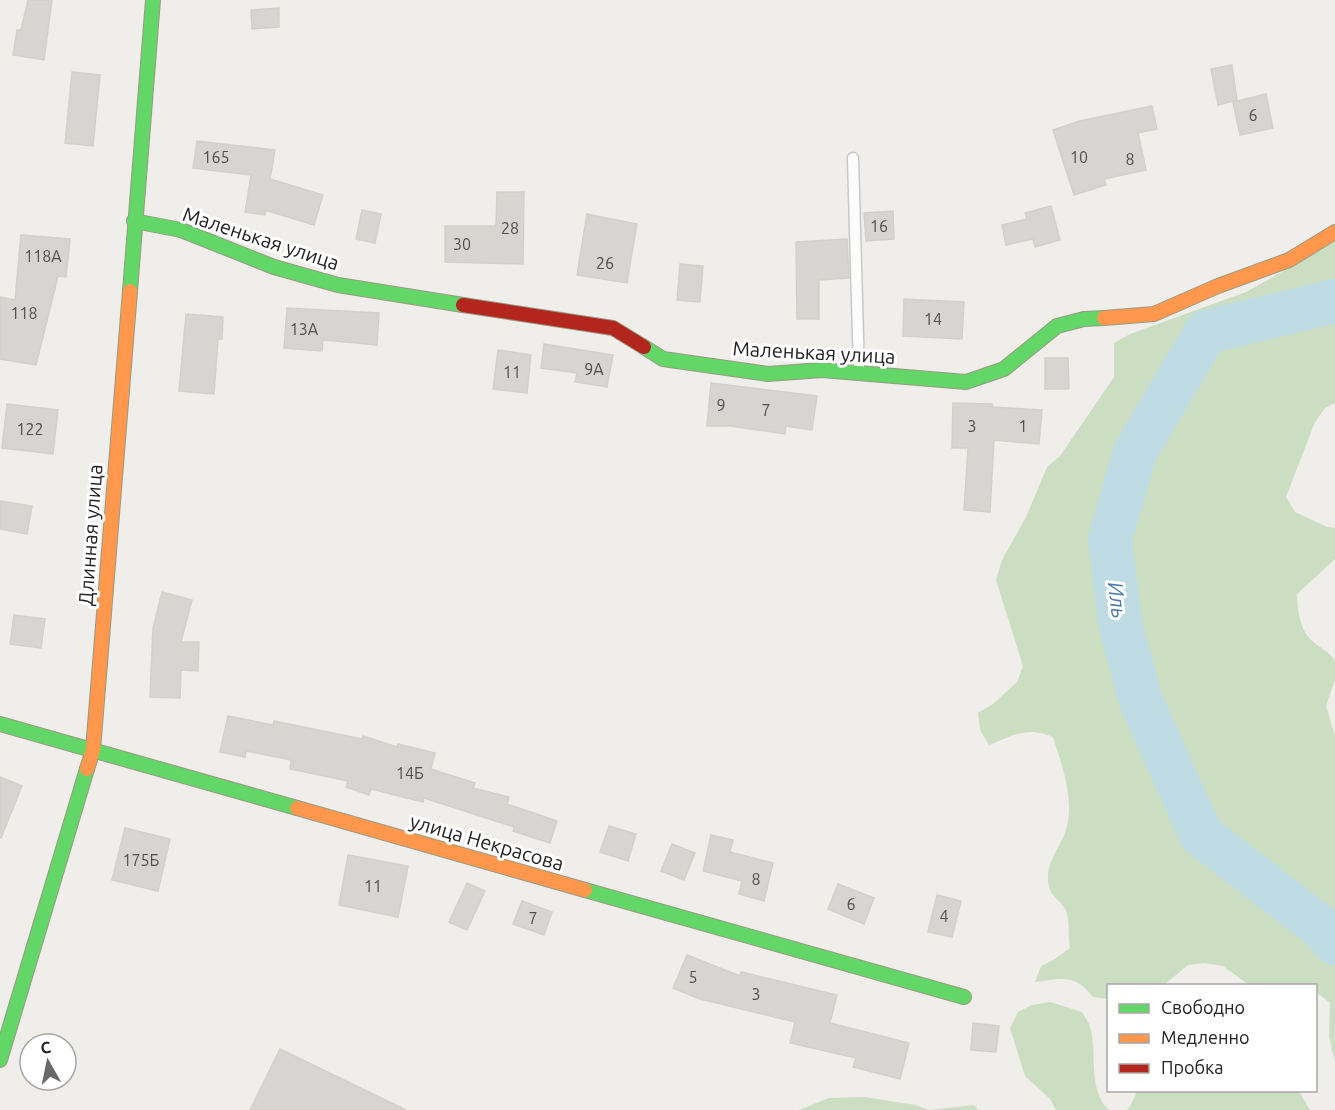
<svg xmlns="http://www.w3.org/2000/svg" width="1335" height="1110" font-family="Ubuntu,sans-serif">
<style>
.forest{fill:#cbdec1}
.lines{fill:none;stroke-linecap:round;stroke-linejoin:round}
.river{stroke:#bfdbe3;stroke-width:44}
.building{fill:#d7d4d2;stroke:#d3d0cc;stroke-width:1.5}
.lane-casing{stroke:#c9c8c7;stroke-width:13}
.fast-casing{stroke:#999a82;stroke-width:16}
.slow-casing{stroke:#999a82;stroke-width:16}
.jam-casing{stroke:#999a82;stroke-width:16}
.lane{stroke:#fdfcfc;stroke-width:10}
.fast{stroke:#63d668;stroke-width:14}
.slow{stroke:#ff974d;stroke-width:14}
.jam{stroke:#b3261e;stroke-width:14}
.labels{text-anchor:middle;dominant-baseline:central;stroke-width:6;stroke-linejoin:round;paint-order:stroke}
.number-label{font-size:16px;fill:#4f4e4e}
.street-label{font-size:20px;fill:#222;stroke:#fff}
.water-label{font-size:21px;font-style:italic;fill:#4a7aab;stroke:#fff}
</style>
<rect width="100%" height="100%" fill="#f0eeeb"/>
<path class="forest" d="M1335,242V403L1325,408L1315,422L1286,497L1295,512L1327,527L1335,528V559L1297,594C1298,610 1299,627 1310,639C1318,647 1329,651 1335,661V680L1326,706L1335,735V1063L1329,1036L1330,1003L1316,992V986L1249,985L1223,966L1205,963L1188,965L1164,985L1108,986V999L1093,997C1073,973 1063,979 1035,982L1041,966L1055,959L1070,948C1068,938 1070,921 1066,911C1061,899 1049,898 1048,880C1047,861 1059,849 1065,833C1076,802 1062,766 1053,737C1026,726 1015,735 989,745L980,730L978,713L993,704L1017,682L1023,666L996,580L1002,560L1026,517L1047,467L1060,456L1114,377V343L1130,334L1246,292Z
M1050,1002L1082,1012C1084,1016 1087,1020 1089,1024C1099,1050 1086,1089 1109,1110H1056L1050,1099L1025,1076L1010,1028L1018,1012L1032,1005Z
M1137,1091H1299L1310,1110H1126L1130,1107Z
M865,1097L915,1105L929,1110L974,1105L978,1110H799L829,1098Z"/>
<g class="lines">
<path class="river" d="M1335,301L1206,332L1135,452L1110,540L1121,628L1141,701L1201,835L1322,928L1335,943"/>
</g>
<path class="building" d="M28,0H52L44,60L13,55L17,30H21Z
M279,8V27L252,29L251,10Z
M1232,65L1237,100L1218,105L1211,69Z
M72,72L100,75L93,146L65,143Z
M1266,94L1273,128L1240,135L1233,102Z
M1152,106L1157,129L1138,133L1146,170L1104,179L1106,185L1074,195L1053,130L1080,121Z
M197,141L275,150L270,179L323,195L314,225L265,210V215L245,212L251,175L193,168Z
M497,192H524L523,264L445,262V226H496Z
M1051,206L1060,240L1035,247L1033,239L1006,245L1002,225L1027,219L1025,213Z
M362,210L381,214L375,243L356,239Z
M893,211L894,239L866,241L864,213Z
M587,214L637,224L627,283L577,275Z
M21,235L70,239L66,277L58,276L36,365L0,359V297L15,300Z
M847,239L849,278L819,280V319H797L796,242Z
M680,264L703,266L700,302L677,300Z
M904,299L964,302L962,339L903,336Z
M287,308L379,313L377,345L323,340L322,351L284,348Z
M186,314L223,317L222,339H218L214,394L179,391Z
M544,344L613,355L607,387L575,382L577,373L541,368Z
M498,350L531,355L527,393L493,389Z
M1045,358H1068L1069,389H1045Z
M711,383L817,396L812,430L786,426L785,434L731,426H707Z
M953,403L992,404V407L1042,410L1039,444L994,440L990,512L964,510L968,448H952Z
M7,404L58,410L53,454L2,448Z
M0,501L32,506L27,534L0,529Z
M162,592L192,600L181,642H199L198,671L181,670L180,698L150,697L153,628Z
M14,615L45,619L41,648L10,644Z
M228,716L273,725L274,721L362,739L363,736L397,747L398,744L435,753L431,769L475,783L473,788L509,797L507,804L557,821L550,843L513,831L514,827L424,798L423,802L371,789L369,795L346,787L348,781L290,769L291,760L246,751L245,757L220,752Z
M0,777L22,786L1,838H0Z
M609,826L636,834L628,861L600,852Z
M125,828L170,839L158,891L112,880Z
M711,835L733,840L730,852L773,863L764,901L739,894L742,881L703,871Z
M672,844L695,853L684,880L661,871Z
M348,855L408,866L398,917L339,905Z
M467,883L485,891L467,930L449,922Z
M838,884L874,898L864,924L828,909Z
M937,895L961,901L952,937L928,932Z
M522,901L552,912L544,935L513,924Z
M687,955L740,976L741,972L837,995L830,1023L909,1043L900,1079L853,1067L856,1058L790,1043L795,1022L700,999L673,988Z
M973,1023L999,1026L996,1052L971,1050Z
M280,1049L406,1110H250Z"/>
<g class="lines">
<defs>
<path id="lane" d="M853,158L859,372"/>
<path id="fast" d="M134,221L181,230L274,267L338,285L463,305
M130,291L153,0
M644,347L663,359L768,374L822,370L966,382L1004,369L1057,326L1084,319L1104,318
M0,724L297,808
M585,890L964,997
M0,1060L87,769"/>
<path id="slow" d="M1104,318L1154,314L1218,286L1289,260L1335,232
M87,769L93,750L130,291
M297,808L585,890"/>
<path id="jam" d="M463,305L613,328L644,347"/>
</defs>
<use href="#lane" class="lane-casing"/>
<use href="#fast" class="fast-casing"/>
<use href="#slow" class="slow-casing"/>
<use href="#jam" class="jam-casing"/>
<use href="#lane" class="lane"/>
<use href="#fast" class="fast"/>
<use href="#slow" class="slow"/>
<use href="#jam" class="jam"/>
</g>
<g class="labels">
<g class="number-label">
<text x="1253" y="115">6</text>
<text x="216" y="157">165</text>
<text x="1079" y="157">10</text>
<text x="1130" y="159">8</text>
<text x="879" y="226">16</text>
<text x="510" y="228">28</text>
<text x="462" y="244">30</text>
<text x="43" y="256">118А</text>
<text x="605" y="263">26</text>
<text x="24" y="313">118</text>
<text x="933" y="319">14</text>
<text x="304" y="329">13А</text>
<text x="594" y="369">9А</text>
<text x="512" y="372">11</text>
<text x="721" y="405">9</text>
<text x="766" y="410">7</text>
<text x="972" y="426">3</text>
<text x="1023" y="426">1</text>
<text x="30" y="429">122</text>
<text x="410" y="773">14Б</text>
<text x="141" y="860">175Б</text>
<text x="756" y="879">8</text>
<text x="373" y="886">11</text>
<text x="851" y="904">6</text>
<text x="944" y="916">4</text>
<text x="533" y="918">7</text>
<text x="693" y="977">5</text>
<text x="756" y="994">3</text>
</g>
<g class="street-label">
<text transform="translate(261 238) rotate(18)">Маленькая улица</text>
<text transform="translate(814 352) rotate(3)">Маленькая улица</text>
<text transform="translate(90 535) rotate(-86)">Длинная улица</text>
<text transform="translate(487 842) rotate(16)">улица Некрасова</text>
</g>
<g class="water-label">
<text transform="translate(1118 600) rotate(83)">Иль</text>
</g>
</g>
<rect x="1107" y="984" width="210" height="108" fill="#ffffff" stroke="#a7a7a7" stroke-width="1.5"/>
<rect x="1119" y="1004" width="30" height="9" fill="#63d668" stroke="#a7a7a7" stroke-width="1.5"/>
<text x="1161" y="1014" font-size="18" fill="#222222">Свободно</text>
<rect x="1119" y="1034" width="30" height="9" fill="#ff974d" stroke="#a7a7a7" stroke-width="1.5"/>
<text x="1161" y="1044" font-size="18" fill="#222222">Медленно</text>
<rect x="1119" y="1064" width="30" height="9" fill="#b3261e" stroke="#a7a7a7" stroke-width="1.5"/>
<text x="1161" y="1074" font-size="18" fill="#222222">Пробка</text>
<g transform="translate(48 1062) rotate(351)"><circle r="28" fill="#ffffff" stroke="#a7a7a7" stroke-width="1.5"/>
<path d="M0-4.5L10 22L0 15L-10 22Z" fill="#6a6968"/>
<text y="-9" font-size="16" font-weight="bold" text-anchor="middle" fill="#222222">С</text>
</g>
</svg>
